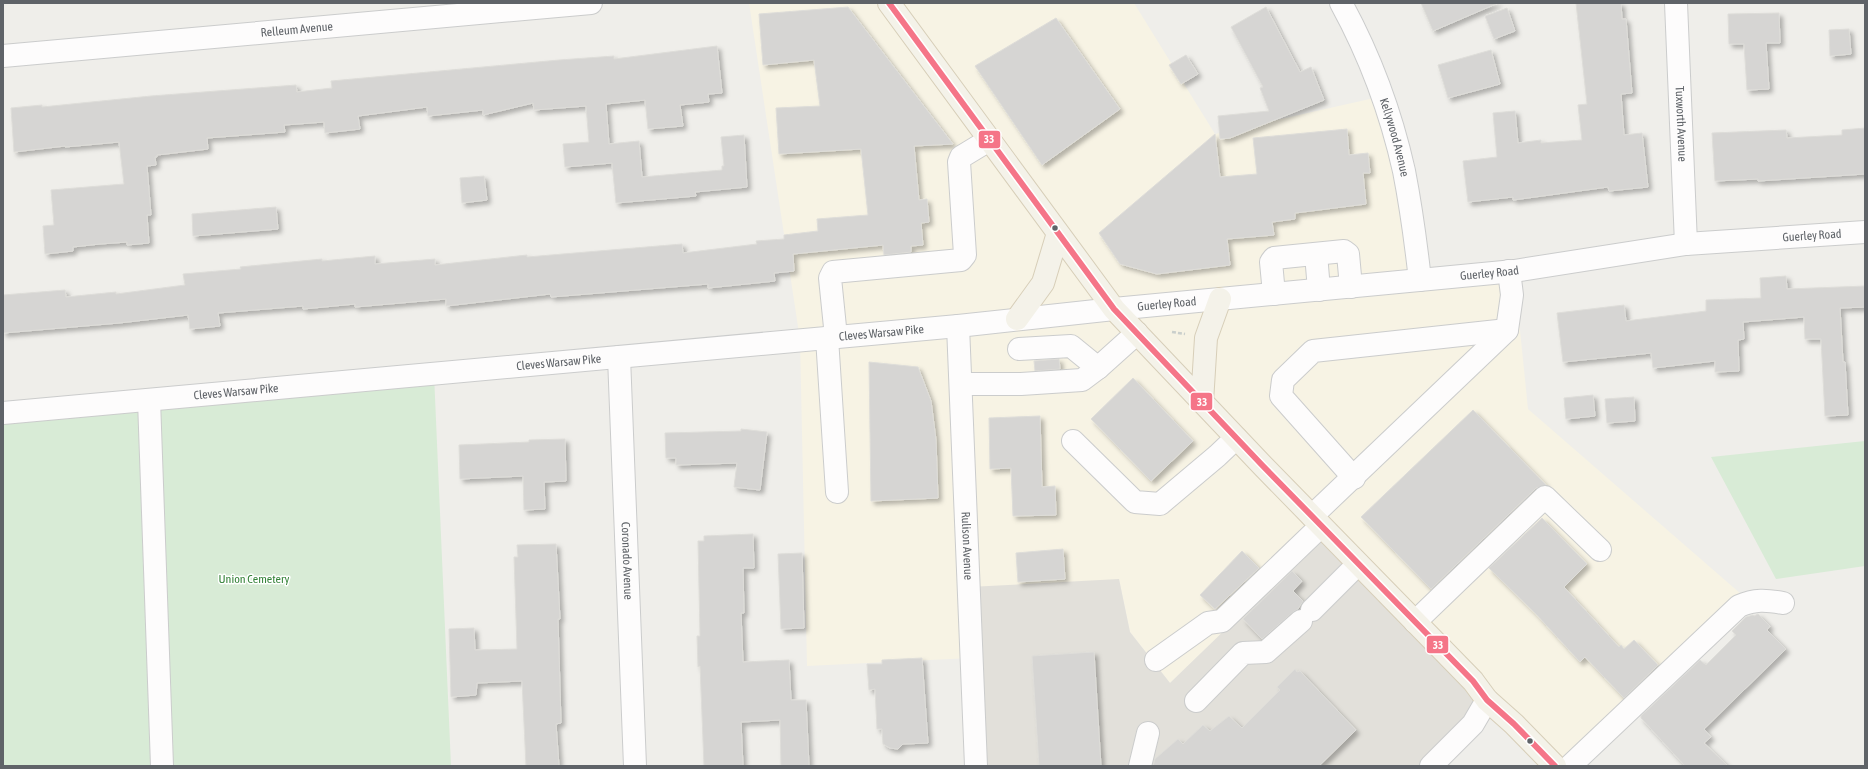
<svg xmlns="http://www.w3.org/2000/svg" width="1868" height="769" font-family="'Asap Condensed',sans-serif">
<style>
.commercial{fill:#f7f3e4}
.education{fill:#e2e0da}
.green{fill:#d8ebd6}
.building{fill:#d6d5d3;stroke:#deddd9;filter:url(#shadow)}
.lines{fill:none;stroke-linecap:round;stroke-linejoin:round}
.minor-casing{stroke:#cbcccc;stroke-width:24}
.major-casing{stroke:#d7ceb8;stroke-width:24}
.path{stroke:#cacfcc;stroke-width:2.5;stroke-dasharray:4 2;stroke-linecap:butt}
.minor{stroke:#fdfcfc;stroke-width:22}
.major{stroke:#f4f2e9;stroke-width:22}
.bus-1-casing{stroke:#fff;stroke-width:9}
.bus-1{stroke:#f57588;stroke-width:6}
.bus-dot{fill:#5f6368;stroke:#fff;stroke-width:1.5}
.labels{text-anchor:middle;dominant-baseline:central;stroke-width:3;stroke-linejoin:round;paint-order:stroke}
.street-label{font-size:12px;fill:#5f6368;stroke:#fff}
.park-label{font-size:12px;fill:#348238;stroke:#fff}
.line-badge{stroke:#fff;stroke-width:1.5}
.badge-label{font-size:11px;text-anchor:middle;font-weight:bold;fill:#fff}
</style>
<defs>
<filter id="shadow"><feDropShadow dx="3.5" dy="3.5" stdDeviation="2" flood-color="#0004"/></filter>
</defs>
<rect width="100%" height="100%" fill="#efeeea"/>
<path class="commercial" d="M749,3H1134L1215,134L1383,96L1420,280L1514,271L1528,409L1741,594L1554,765L1327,532L1170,683L1130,632L1119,579L971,658L807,666L800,340Z"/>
<path class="education" d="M1327,531L1487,700L1431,766H976L969,587L1119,579L1130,632L1170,683Z"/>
<path class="green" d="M434,374L451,766H3V413Z
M1865,441V566L1776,579L1711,457Z"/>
<path class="building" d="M1421,3H1498L1433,31Z
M1576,3H1621L1622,19H1626L1632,93L1621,94L1624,135L1642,133L1648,187L1609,191L1608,187L1513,200V197L1468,202L1463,161L1497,157L1493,113L1515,111L1518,143L1541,140V143L1582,140L1578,105L1587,104Z
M848,7L953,144L914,146L919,200L927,199L929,222L921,223L923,245L911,246V252L884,255L883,245L793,254L794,271L774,273L775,281L708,288V284L551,297L550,294L446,306V299L355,307V304L303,309V306L218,313L220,326L190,329L188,315L119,323L3,333V295L65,290L66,297L116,292V294L185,285L183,274L241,269L240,267L322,259V261L375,256V264L435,259V265L527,255V257L682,244L683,253L757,244L756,241L784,239V235L818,231L817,219L868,215L861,149L779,154L776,108L820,106L814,60L763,65L759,14Z
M1266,7L1300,72L1311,67L1324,100L1230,138L1220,139L1218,116L1269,111L1260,88L1263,87L1231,27Z
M1507,8L1515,31L1494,39L1485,16Z
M1779,13L1780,43H1766L1769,89L1747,90L1744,44H1729L1728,14Z
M1056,18L1120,109L1042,165L975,66Z
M1849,29L1851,54L1830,56L1829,30Z
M717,46L722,93L708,94L709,102L680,105L683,126L648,129L645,100L606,104L609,144L639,141L642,177L722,170V166H724L721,137L744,135L747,187L695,192L696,196L616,203L612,163L565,167L563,144L589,142L586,106L534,110L533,103L483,115V110L428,116L427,107L358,116L360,129L325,133L324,122L284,125L285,132L207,138L208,149L157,155V157H155L156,165L147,166L151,215H147L149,243L127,245V242L100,244L73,247V251L45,254L43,226L54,225L51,190L124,184L119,142L65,147V146L14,152L11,108L42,105V107L151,96L296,85L297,92L332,88L331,81L559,60L614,56V59Z
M1491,50L1500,84L1448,98L1438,65Z
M1186,55L1198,74L1181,84L1169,65Z
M1865,128V174L1758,181V179L1715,181L1712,133L1786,130L1787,138L1842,135V130Z
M1347,129L1349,155L1368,153L1370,173H1363L1366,204L1295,213V219L1272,222L1274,235L1227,239L1230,265L1157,274L1120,264L1099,233L1215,134L1220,177L1257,174L1253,138Z
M484,176L487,200L462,203L460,178Z
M276,207L278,229L193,236L192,214Z
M1786,276L1787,289L1865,286V307L1840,308L1843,362H1845L1848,415L1825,416L1821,339H1805L1804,317L1743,322L1744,339L1738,340L1739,371L1715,372V361L1653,368L1651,353L1563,362L1557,313L1624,305L1626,321L1706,311V300L1761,298L1760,278Z
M1059,359L1060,369L1035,371L1034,361Z
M869,362L918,367L931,401L936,440L938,498L871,501Z
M1133,378L1193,441L1151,481L1091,419Z
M1593,395L1595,416L1566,419L1564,398Z
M1634,397L1635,421L1607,423L1605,399Z
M1473,410L1546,485L1536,488L1431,589L1361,517Z
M1040,416L1042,487L1055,486L1056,515L1013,516L1011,468L990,469L989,418Z
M741,429L767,432L760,490L734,487L737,463L676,465V458H666L665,433L741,431Z
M565,439L566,481L544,482L545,509L524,510L523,476L460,479L459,445L529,442V440Z
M1542,518L1587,564L1564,587L1619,647L1621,645L1624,649L1634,640L1658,665L1624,698L1585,657L1580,662L1536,614L1489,568Z
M753,534L754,568H743L744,613H741L743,662L789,660L791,700H806L809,766H781L780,720L741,722L743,766H704L700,666L698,667L697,636H700L698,541H704V536Z
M556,544L560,619H558L561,723L556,724L559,766H526L522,681L477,683L476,695L451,697L449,629L474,628L475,650L517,649L514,557H518L517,545Z
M1063,549L1065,579L1018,582L1016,553Z
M1242,551L1259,568L1215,609L1200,595Z
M802,553L804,628L781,629L778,554Z
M1292,571L1302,581L1293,591L1303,601L1298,609L1293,612L1262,639L1243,619Z
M1758,614L1770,626L1767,630L1786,649L1704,729L1711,737L1704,743L1728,766H1685L1641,718V716L1700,660L1706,665L1736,635L1732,631L1746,617L1753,615L1754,616Z
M1094,652L1101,766H1039L1032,656Z
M922,658L928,743L903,744L898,749L890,748L883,744L882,729H877L875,689L869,690L867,664H882V660Z
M1295,669L1297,672L1300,671L1356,730L1319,766H1153L1155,759L1178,739L1183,744L1203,725L1210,731L1229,716L1242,728L1280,690L1277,687Z"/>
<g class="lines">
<defs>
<g id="minor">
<path id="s1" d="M1341,3C1370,56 1391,113 1404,171C1411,207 1416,244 1420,280"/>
<path id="s2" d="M1676,3L1686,244"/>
<path id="s3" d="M3,56L591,3"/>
<path d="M1316,254L1319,290"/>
<path d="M1274,294L1271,262L1274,258L1344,251L1348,254L1351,287"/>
<path id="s4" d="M958,326L976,766"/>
<path d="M836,337L830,278L833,272L961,260L965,255L959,162L961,157L989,140"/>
<path d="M827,338L837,492"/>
<path d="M1019,349L1071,346L1098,368"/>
<path id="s5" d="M619,357L635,766"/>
<path d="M961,384H1021L1082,380L1098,368L1137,333"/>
<path d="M149,400L162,766"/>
<path id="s6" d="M3,413L958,326L1114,309L1514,271L1686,244L1865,232"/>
<path d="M1073,441L1135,502L1160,504L1217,456L1236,438"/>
<path d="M1354,478L1281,396L1283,380L1313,351L1507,330"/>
<path d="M1312,516L1507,330L1512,295L1509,271"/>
<path d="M1312,610L1358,564"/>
<path d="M1415,622L1545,497L1600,550"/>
<path d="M1156,660L1208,623L1222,621L1321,526"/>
<path d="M1196,701L1243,653L1266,652L1301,621"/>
<path d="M1140,766L1148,733"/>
<path d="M1431,766L1473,724L1487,700"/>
<path d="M1570,766L1739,606C1755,599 1766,600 1783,603"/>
</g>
<path id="major" d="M889,3L1114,309L1262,465L1473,681L1487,700L1514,724L1555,766
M1017,319L1043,283L1058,233
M1202,402L1206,338L1220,299"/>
</defs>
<use href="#minor" class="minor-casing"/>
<use href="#major" class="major-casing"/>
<path class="path" d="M1172,332L1185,334"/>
<use href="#minor" class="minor"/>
<use href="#major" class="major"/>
<defs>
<path id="bus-1" d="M889,3L1114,309L1262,465L1473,681L1487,700L1514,724L1555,766"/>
</defs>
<use href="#bus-1" class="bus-1-casing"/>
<use href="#bus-1" class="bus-1"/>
</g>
<g class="bus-dot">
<circle cx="1055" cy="228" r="3.5"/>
<circle cx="1530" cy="741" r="3.5"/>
</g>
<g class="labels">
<g class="street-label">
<text stroke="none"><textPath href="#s3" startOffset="295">Relleum Avenue</textPath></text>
<text stroke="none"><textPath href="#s2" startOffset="121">Tuxworth Avenue</textPath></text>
<text stroke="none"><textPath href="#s1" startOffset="145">Kellywood Avenue</textPath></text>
<text stroke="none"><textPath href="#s6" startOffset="1818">Guerley Road</textPath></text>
<text stroke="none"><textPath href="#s6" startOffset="1493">Guerley Road</textPath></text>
<text stroke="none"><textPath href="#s6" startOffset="1169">Guerley Road</textPath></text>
<text stroke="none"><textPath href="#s6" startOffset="882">Cleves Warsaw Pike</textPath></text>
<text stroke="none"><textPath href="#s6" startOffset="558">Cleves Warsaw Pike</textPath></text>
<text stroke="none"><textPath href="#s6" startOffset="234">Cleves Warsaw Pike</textPath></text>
<text stroke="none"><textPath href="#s4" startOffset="220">Rulison Avenue</textPath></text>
<text stroke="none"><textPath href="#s5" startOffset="204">Coronado Avenue</textPath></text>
</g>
<g class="park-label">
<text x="254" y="579">Union Cemetery</text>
</g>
</g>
<g class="line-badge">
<rect x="978" y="130" width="23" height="19" rx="4" fill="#f57588"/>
<rect x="1190" y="392" width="23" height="19" rx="4" fill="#f57588"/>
<rect x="1426" y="635" width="23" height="19" rx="4" fill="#f57588"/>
</g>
<g class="badge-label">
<text x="989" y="143">33</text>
<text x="1202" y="406">33</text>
<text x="1438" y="649">33</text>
</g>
<rect width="1868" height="769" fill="none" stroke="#5f6368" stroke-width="8"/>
</svg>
